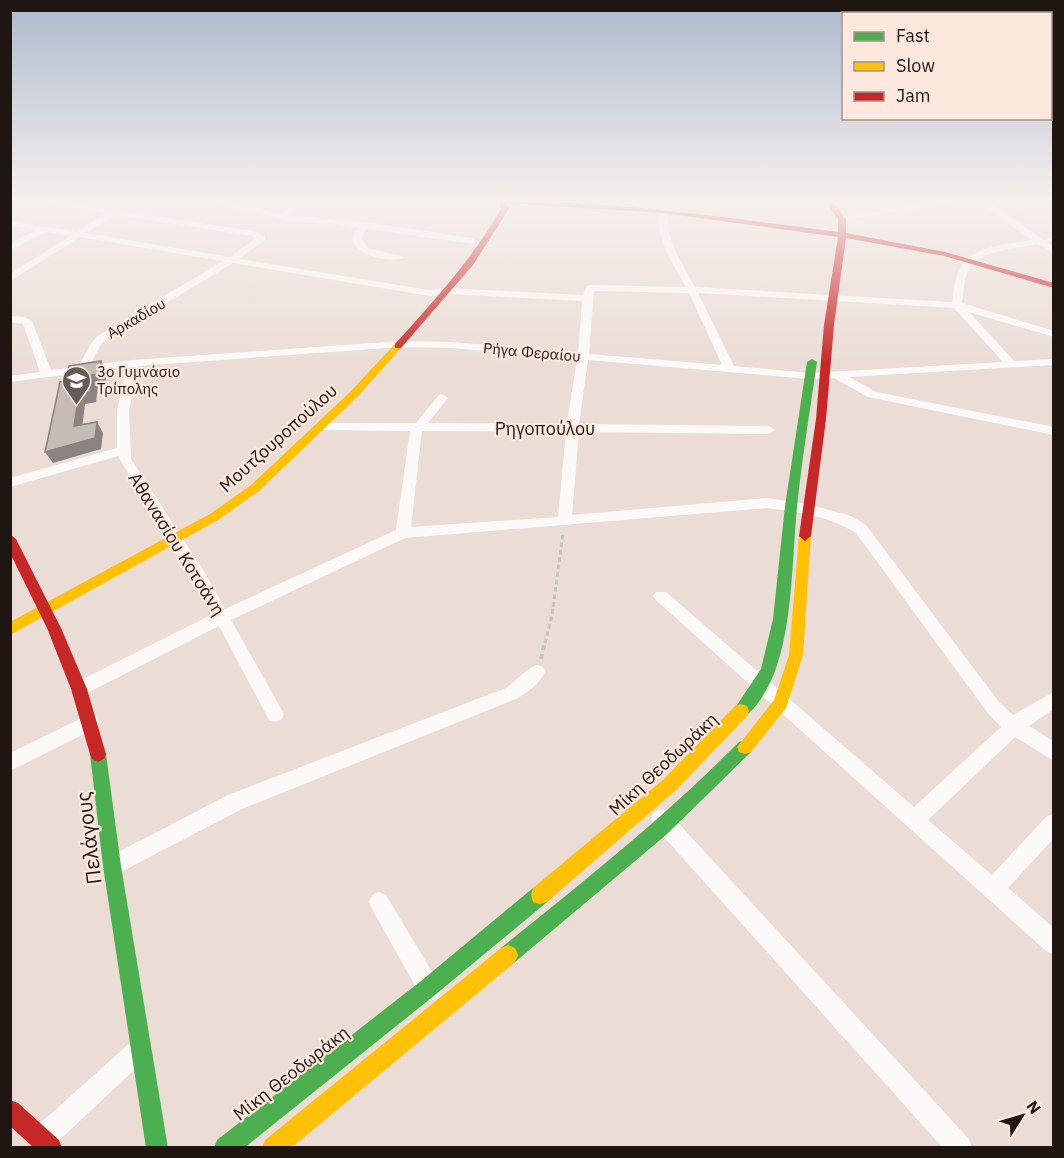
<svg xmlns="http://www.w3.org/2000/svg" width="1064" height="1158" font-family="'IBM Plex Sans',sans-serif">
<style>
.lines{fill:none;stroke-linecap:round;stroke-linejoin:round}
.path-far1{stroke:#c7c2c0;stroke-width:3;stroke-dasharray:4.5 3;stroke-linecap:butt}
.path{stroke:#c7c2c0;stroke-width:4;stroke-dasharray:5 4;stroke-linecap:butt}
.lane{fill:#fcfaf9;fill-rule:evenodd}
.street{fill:#fcfaf9;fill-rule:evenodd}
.fast{fill:#4caf50;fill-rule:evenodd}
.slow{fill:#ffc107;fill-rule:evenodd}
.jam{fill:#c62828;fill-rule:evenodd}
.shaded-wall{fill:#8b837f}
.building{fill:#c7bbb6;stroke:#8b837f;stroke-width:1.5}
.labels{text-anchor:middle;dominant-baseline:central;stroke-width:4.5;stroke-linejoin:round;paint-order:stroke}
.far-street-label{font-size:15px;fill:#1f1611;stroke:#fde8de}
.far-poi-label{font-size:15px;fill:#1f1611;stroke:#fde8de;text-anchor:start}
.street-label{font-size:18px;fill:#1f1611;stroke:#fde8de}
.near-street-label{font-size:21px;fill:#1f1611;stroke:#fde8de}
</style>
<rect width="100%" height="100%" fill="#ebddd6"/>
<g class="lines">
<path class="path-far1" d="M545,643L552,615L563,533"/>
<path class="path" d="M541,659L545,642"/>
<path class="lane" d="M1054,238V240L1041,242L1039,241Z"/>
<path class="street" d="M38,201H61L112,209L125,201H135L121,211L254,231L265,236V240L239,259L429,290L447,288L583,295L587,286L590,285L686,287C672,262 649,230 664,201H672C658,230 682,263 695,287L952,302C954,288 955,272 965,261C979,246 1012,243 1032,240L978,201H988L1054,247V254L1038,244C1021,247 981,251 971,266C963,276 964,292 962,303L1054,331V337L969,312L1014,361L1054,359V365L849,377L876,392L1054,427V435L868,397L834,378L810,379L588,360L579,424L769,426L775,430L769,434L579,432L572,515L767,498L807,504L851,516L866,525L999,702L1013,715L1054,692V709L1029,726L1054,742V761L1015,737L928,820L992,875L1047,816L1054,814V838L1008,888L1054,928V954L1046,951L656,600L653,596L656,592H666L914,807L1001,727L987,712L856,533C829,516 798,512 767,508L405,538L231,620L284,714L281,720L275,722L269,720L219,626L85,694L79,696L73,694L70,689L73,684L213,614L118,456L10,487V478L117,448V411L126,367L10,382V376L40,372L23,324L10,322V316L24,317L32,321L51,370L78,367L92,342L99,335L223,261L80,237L10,281V274L70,236L46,232L10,250V243L36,230L10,226V221L77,232L106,213ZM115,215L252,236L256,238L230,257L86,233ZM233,263L429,296L447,294L582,301L578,353L451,342L400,341L133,360L90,365L101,344L107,339ZM594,291L689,293L722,365L589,354ZM698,293L954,308L1003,362L810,373L734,366ZM400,347L451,348L577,359L567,424L428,423L448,398L442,394L438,396L416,423H316V429L320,430L410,431L396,530L225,609L205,573L131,459L129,411L138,366ZM422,431L566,432L558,517L411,527Z
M206,201H224L281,214L294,201H303L289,215L373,223L472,238L476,241L472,244L368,229L363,233L362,240L368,248L405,257C392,266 336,251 358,228L333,224L290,221Z
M934,201H958L841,221L837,218Z
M537,665L543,667L545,672C539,684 529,691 518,698L242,809L119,873L112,876L105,873L102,866L105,859L228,795L506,688C516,681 527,668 537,665Z
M90,714L96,716L99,722L96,728L10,771V753Z
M661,809L668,812L969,1139L972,1148H943L654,826L651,819L654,812Z
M379,892L386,895L438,982L441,990L438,998L430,1001L422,998L372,909L369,902L372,895Z
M140,1037L148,1041L152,1049L148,1057L52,1147H34L30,1138L34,1129L132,1041Z"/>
<path class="fast" d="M812,359L817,362C810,410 802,459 797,507C792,558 793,623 775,671C770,685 756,712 741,718L735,716L733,711L761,669L773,619L785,506L807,362Z
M745,740L751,742L753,747L751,752L666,835L515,962L508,965L501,962L498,955L501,948C583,882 665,817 739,742Z
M98,746L104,749L106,754L121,866L168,1148H146L103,866L90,754L92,749Z
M540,886L547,888L549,895L547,902L435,995L244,1148H214L217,1140L421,981L533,888Z"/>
<path class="slow" d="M398,343L403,346L401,348L357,397L259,491L218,520L10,635V622L210,514L251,485L349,393L395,344Z
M805,531L811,536L803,655L786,708L751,752L745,754L739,752L737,747L774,700L789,655L799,536Z
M741,704L747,706L749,711L747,716L676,790L547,902L540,904L533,902L531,895L533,888L664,779L735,706Z
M508,945L515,948L518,955L515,962L291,1148H262L265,1140L501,948Z"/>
<path class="jam" d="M499,201C614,201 724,217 838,232V220L826,201H833L846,220V233L945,252L1054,283V288L944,256L846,238L834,325L826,419L811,536L805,541L799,536L816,419L824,325L838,237L663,213L506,203L509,209L473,265L401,348H395V344C434,301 472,259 501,209Z
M10,534L16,539L61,628L87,689L106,754L104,759L98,762L92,759L90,754L71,689L47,628L10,553Z
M10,1100L18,1103L59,1140L62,1148H34L10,1126Z"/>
</g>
<path class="shaded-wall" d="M101,361L107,372L105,385L98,386L96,402L85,404L81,437L74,426L79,393Z
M97,422L103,433L101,449L53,463L45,452Z"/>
<path class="building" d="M101,361L99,374L92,375L90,392L79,393L74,426L97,422L95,438L45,452L60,382L66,381L69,366Z"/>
<linearGradient id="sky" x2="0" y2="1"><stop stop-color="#adbace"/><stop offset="0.55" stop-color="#f6f0ed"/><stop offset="1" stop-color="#f6f0ed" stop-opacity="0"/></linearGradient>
<rect width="1064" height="364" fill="url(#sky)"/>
<defs>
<symbol id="school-pin" viewBox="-11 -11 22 30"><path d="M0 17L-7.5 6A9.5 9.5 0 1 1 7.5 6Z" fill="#665c56" stroke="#fde8de"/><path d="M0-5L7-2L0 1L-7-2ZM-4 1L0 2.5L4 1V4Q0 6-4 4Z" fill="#fff"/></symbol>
</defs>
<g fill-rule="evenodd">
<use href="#school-pin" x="60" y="364" width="33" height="45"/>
</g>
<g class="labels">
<g class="far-street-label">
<text transform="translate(136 318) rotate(-30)">Αρκαδίου</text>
<text transform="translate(532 352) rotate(5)">Ρήγα Φεραίου</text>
</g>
<g class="far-poi-label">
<text x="97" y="371">3ο Γυμνάσιο<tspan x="97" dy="17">Τρίπολης</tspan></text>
</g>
<g class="street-label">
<text x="545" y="428">Ρηγοπούλου</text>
<text transform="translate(278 438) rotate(-42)">Μουτζουροπούλου</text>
<text transform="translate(177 544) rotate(58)">Αθανασίου Κοτσάνη</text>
<text transform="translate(663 764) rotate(-43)">Μίκη Θεοδωράκη</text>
<text transform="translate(291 1073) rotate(-38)">Μίκη Θεοδωράκη</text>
</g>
<g class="near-street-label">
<text transform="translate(88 838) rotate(-97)">Πελάγους</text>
</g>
</g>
<rect width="1064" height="1158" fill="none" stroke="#1f1611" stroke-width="24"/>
<rect x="842" y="12" width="210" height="108" fill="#fde8de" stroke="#a4948c" stroke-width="1.5"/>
<rect x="854" y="32" width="30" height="9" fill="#4caf50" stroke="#a4948c" stroke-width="1.5"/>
<text x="896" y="42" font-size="18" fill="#1f1611">Fast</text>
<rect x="854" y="62" width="30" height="9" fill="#ffc107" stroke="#a4948c" stroke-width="1.5"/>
<text x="896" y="72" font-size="18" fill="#1f1611">Slow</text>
<rect x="854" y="92" width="30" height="9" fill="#c62828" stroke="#a4948c" stroke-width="1.5"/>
<text x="896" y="102" font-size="18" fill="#1f1611">Jam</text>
<g transform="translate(1022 1116) rotate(53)" stroke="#fde8de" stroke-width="4.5" paint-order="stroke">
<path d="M0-4.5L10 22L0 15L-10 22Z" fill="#1f1611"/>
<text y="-9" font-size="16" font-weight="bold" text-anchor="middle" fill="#1f1611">N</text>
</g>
</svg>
